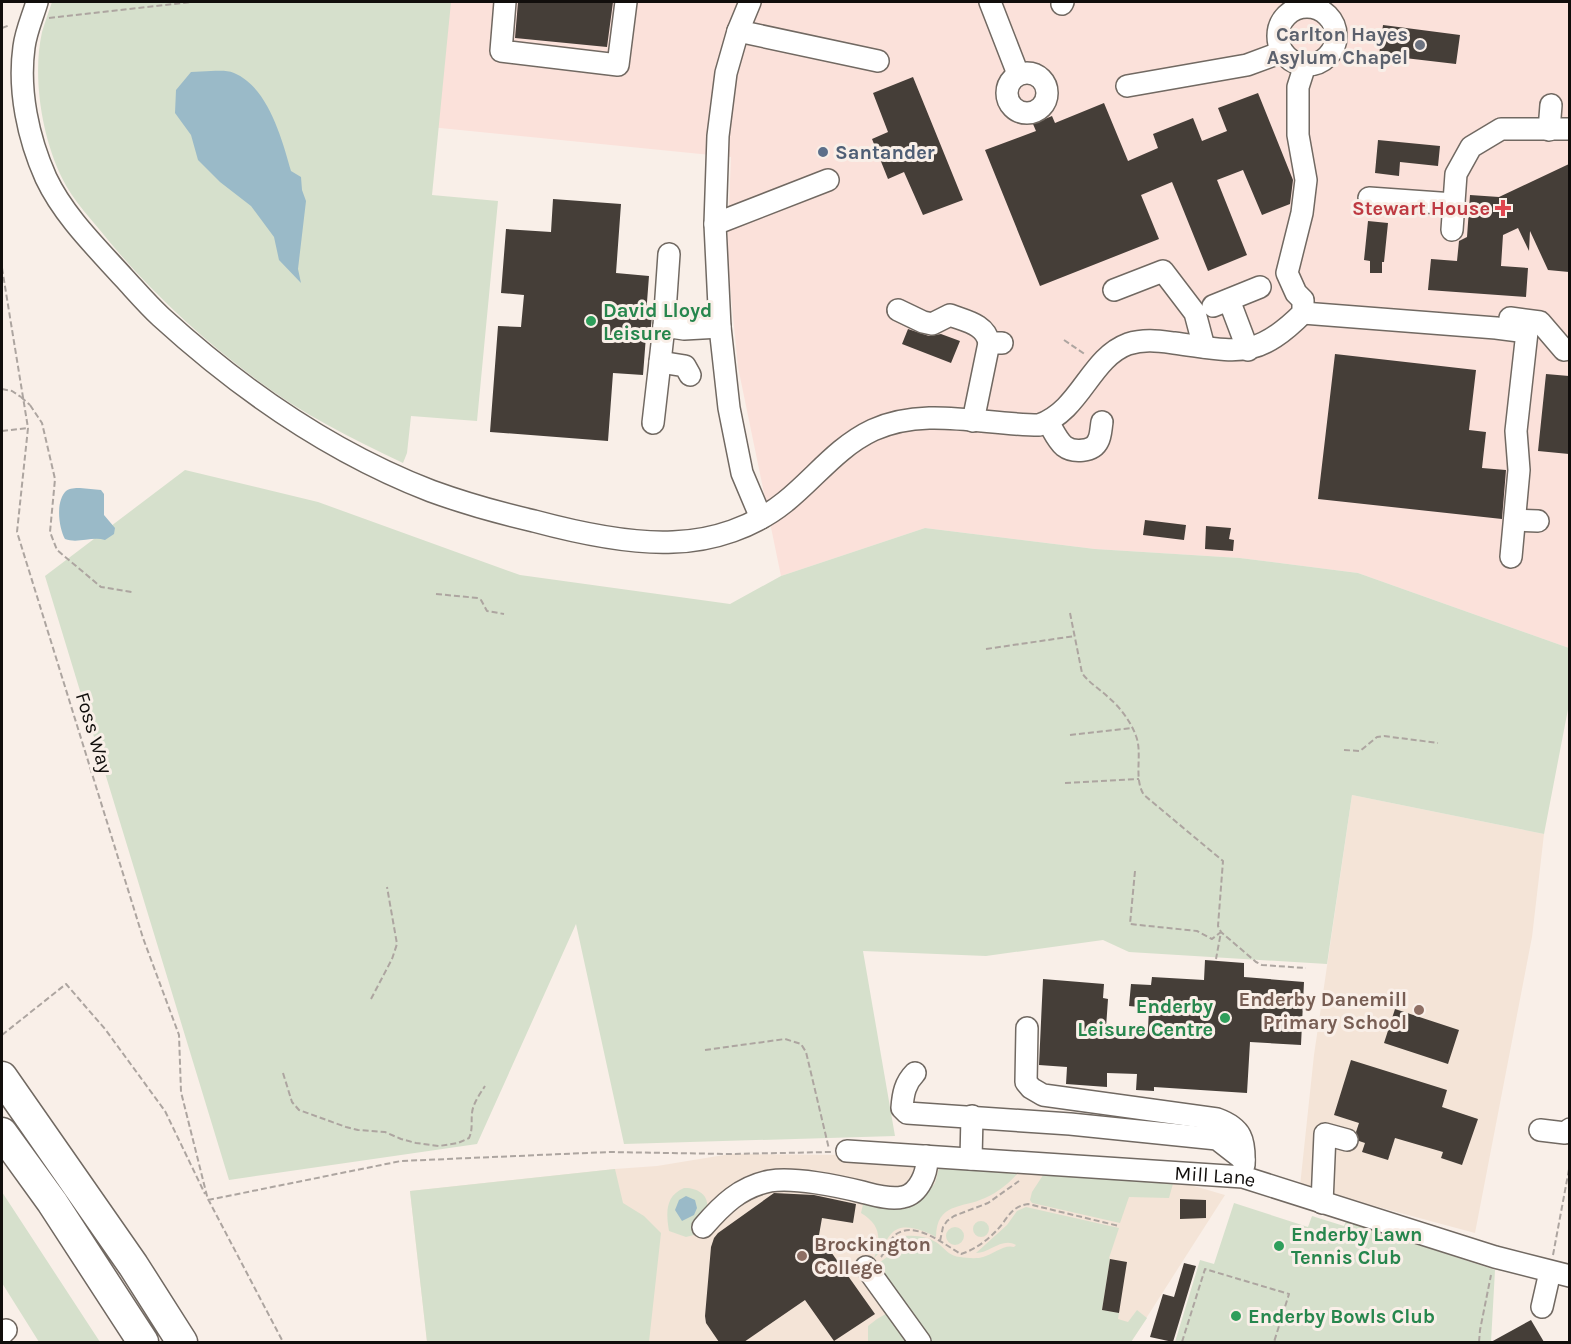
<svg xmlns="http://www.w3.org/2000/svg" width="1571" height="1344" font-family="Karla,sans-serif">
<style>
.commercial{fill:#fbe1da}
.built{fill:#f4e4d7}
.green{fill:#d6e0cc}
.water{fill:#9abac8}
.building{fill:#453e38}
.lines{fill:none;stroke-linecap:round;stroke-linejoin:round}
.minor-casing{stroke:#716962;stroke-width:24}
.highway-casing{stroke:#716962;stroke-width:33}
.path{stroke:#ada5a0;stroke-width:2;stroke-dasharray:6 3;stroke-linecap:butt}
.minor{stroke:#fff;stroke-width:21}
.highway{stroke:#fff;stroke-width:30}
.path-bridge{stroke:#ada5a0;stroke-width:2;stroke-dasharray:6 3;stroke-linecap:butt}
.worship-dot{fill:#6b7280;stroke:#f9efe8;stroke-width:2}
.service-dot{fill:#5c6f8a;stroke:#f9efe8;stroke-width:2}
.health-dot{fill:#e0444e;stroke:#f9efe8;stroke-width:2}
.leisure-dot{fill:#2e9e5b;stroke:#f9efe8;stroke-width:2}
.education-dot{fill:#8d6e63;stroke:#f9efe8;stroke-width:2}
.labels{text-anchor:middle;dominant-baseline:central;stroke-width:6;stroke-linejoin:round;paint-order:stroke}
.worship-label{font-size:20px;font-weight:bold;fill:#5b616d;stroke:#f9efe8;text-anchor:end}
.service-label{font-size:20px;font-weight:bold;fill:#4e5e75;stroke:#f9efe8;text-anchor:start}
.health-label{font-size:20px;font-weight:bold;fill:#be3a42;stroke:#f9efe8;text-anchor:end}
.leisure-label{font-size:20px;font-weight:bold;fill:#27864d;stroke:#f9efe8;text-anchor:start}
.street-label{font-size:20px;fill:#110e0c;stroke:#f9efe8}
.education-label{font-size:20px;font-weight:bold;fill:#785e54;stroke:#f9efe8;text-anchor:end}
</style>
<rect width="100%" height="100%" fill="#f9efe8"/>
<path class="commercial" d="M444,2H1569V648L1358,573L1240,558L1095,549L925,528L781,576L738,367L727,256L731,157L430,127Z"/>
<path class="built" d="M1352,795L1544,834L1532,937L1475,1233L1300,1186L1314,1055Z
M730,1154L846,1155L1177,1181L1225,1195L1131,1342H427L410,1191L615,1169L657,1166Z"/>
<path class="green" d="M52,2H451L432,195L498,201L477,421L411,416L407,453L403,463C353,439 302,414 257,380C203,340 151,292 108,240C93,221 73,201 62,178C42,137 32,77 42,32C45,22 49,11 52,2Z
M185,470L318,502L520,575L730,604L781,576L925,528L1095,549L1240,558L1358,573L1569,648V704L1544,834L1352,795L1327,964L1129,952L1103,940L986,956L863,951L895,1136L624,1144L576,924L477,1144L229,1180L45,576Z
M944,1163L1024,1165C1014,1179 1001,1191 985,1198C961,1209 937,1202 936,1237C924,1230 901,1221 891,1234C884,1242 882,1252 874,1258C882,1239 880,1224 861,1213L864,1200L913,1203L929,1191L935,1183L939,1168Z
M1049,1166L1174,1180L1169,1198L1129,1197L1120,1223L1032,1203L1030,1200L1032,1192Z
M615,1169L623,1203L644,1216L661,1233L649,1342H427L410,1191Z
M684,1188C698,1187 713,1197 705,1213C702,1219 695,1224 691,1228L694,1235L686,1237L669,1231C666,1213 665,1196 684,1188Z
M2,1192L100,1342H39L2,1283Z
M1234,1203L1308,1227L1312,1216L1344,1226L1346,1221L1495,1270L1491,1342H1175L1200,1260L1214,1264Z
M1026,1207L1119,1228L1109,1258L1110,1259L1102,1310L1119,1313L1118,1319L1128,1322L1137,1310L1147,1318L1131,1342H924L872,1268L887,1257L899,1237C912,1234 930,1236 940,1245C947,1251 950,1256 960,1257C967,1258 977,1259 983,1257C994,1254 1004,1244 1014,1247L1016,1245C1002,1237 990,1253 976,1253L1007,1225L1017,1211Z
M973 1229a8 8 0 1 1 16 0a8 8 0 1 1-16 0Z
M946 1236a9 9 0 1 1 18 0a9 9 0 1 1-18 0Z
M889,1312L910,1342H868V1326L877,1319Z"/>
<path class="water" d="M211,71C218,71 227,70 234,73C268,87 282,139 291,171L301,177L302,190L306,201L298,269L301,283L279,260L274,237L251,206L220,182L198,160L191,135L175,113L176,90L191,72Z
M80,488L101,490L104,494V515L115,528L114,534L105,540C92,536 78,544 65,539C59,528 55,502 66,491C70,488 75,488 80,488Z
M686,1196L695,1200L697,1208L694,1215L682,1221L675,1210L679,1200Z"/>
<path class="building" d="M518,2H613L607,47L515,38Z
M1383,25L1460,35L1456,64L1379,55Z
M913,77L963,200L923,215L904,172L888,179L872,139L888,132L873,93Z
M1258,93L1293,180L1290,204L1262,215L1243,170L1217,180L1247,255L1208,271L1172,182L1141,195L1159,239L1040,286L985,150L1036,131L1033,124L1052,116L1055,123L1104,103L1128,161L1158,148L1153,134L1193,118L1202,141L1227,131L1218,108Z
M1378,140L1440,146L1438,166L1400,162L1399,176L1375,173Z
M1569,164V272L1548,270L1530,231L1529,251L1518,228L1503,235L1501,266L1528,268L1526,297L1428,290L1431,259L1457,261L1459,241L1467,237L1470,195L1499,197Z
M553,199L621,204L616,273L649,276L646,315H652L650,337L646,336L643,375L613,373L608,441L490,432L498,326L521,327L524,295L501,293L506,229L551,232Z
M1368,221L1388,223L1384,262H1382V273H1370V261L1364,260Z
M908,329L929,336L941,334L960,341L951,363L902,344Z
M1335,354L1476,370L1469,430L1486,432L1482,468L1506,470L1502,519L1318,499Z
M1546,374L1569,376V454L1538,451Z
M1145,520L1186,525L1184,540L1143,535Z
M1206,526L1231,528L1229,539L1234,540L1233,551L1205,549Z
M1205,960L1244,963V977L1304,982L1301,1045L1250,1042L1247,1093L1154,1087V1091L1136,1090L1137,1074L1107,1073V1087L1066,1084L1067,1067L1039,1065L1043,979L1104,984L1103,998L1108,999L1106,1028L1148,1030L1149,1008L1129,1006L1131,984L1151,985L1152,977L1204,980Z
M1395,1009L1459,1030L1448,1064L1384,1043Z
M1351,1060L1447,1090L1442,1107L1478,1119L1462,1165L1441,1158L1443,1152L1395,1138L1388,1160L1362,1152L1365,1143L1359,1141L1356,1132L1359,1123L1334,1115Z
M774,1193L814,1195L856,1204L853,1223L822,1218L819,1235L875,1314L834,1341L805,1300L744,1342H719L706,1323L705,1316L711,1247L714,1238L718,1233Z
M1180,1199L1206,1200V1218L1180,1219Z
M1110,1259L1127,1262L1119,1313L1102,1310Z
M1184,1263L1196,1266L1173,1342L1150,1337L1163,1294L1174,1297Z
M1531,1320L1544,1342H1491Z"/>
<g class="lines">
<defs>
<g id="minor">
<path d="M37,2C33,16 26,31 24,47C18,90 28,138 46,178C64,216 96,247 124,278C136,291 148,305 161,317C240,389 330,452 431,491C464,503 499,513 534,521C575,532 631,544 673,542C713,541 754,527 785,502C815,478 837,447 873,430C925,406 984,425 1039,425C1081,410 1090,358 1128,344C1144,339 1158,341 1174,343C1236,351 1255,361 1303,313V300L1296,293L1287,273L1302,213L1306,180L1298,135V87L1305,65"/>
<path d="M505,2L501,51L618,65L626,2"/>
<path d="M750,2L738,31L726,73L718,136L715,224L720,327L729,408L742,473L761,518"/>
<path d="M990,2L1018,74"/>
<path d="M1062,4L1063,2"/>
<circle cx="1307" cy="36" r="29"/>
<path d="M738,31L878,61"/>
<circle cx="1027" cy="93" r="20"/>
<path d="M1127,86L1247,65L1282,52"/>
<path d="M1549,130L1551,105"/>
<path d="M1369,198L1454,204"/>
<path d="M715,224L828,180"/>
<path d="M1452,230L1456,174L1471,147L1501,129H1570"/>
<path d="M1114,290L1163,271L1195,313L1204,347"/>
<path d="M1229,300L1248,350"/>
<path d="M1213,306L1260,287"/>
<path d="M898,310L923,322L932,324L950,315C965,321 986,324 989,343H1002"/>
<path d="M1303,313L1496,328L1527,332L1516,431L1519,470L1511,557"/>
<path d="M1510,318L1540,322L1564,350"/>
<path d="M664,326L669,254"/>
<path d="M660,362L664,326L684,329L720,327"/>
<path d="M973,421L989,343"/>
<path d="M1048,422C1053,430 1057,440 1064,446C1073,453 1093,452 1098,441C1101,436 1101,427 1102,422"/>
<path d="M653,423L660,362L685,366L690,375"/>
<path d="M1515,520L1538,521"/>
<path d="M1027,1028L1026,1082L1031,1088L1043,1095L1217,1119C1242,1128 1245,1140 1244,1165"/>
<path d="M915,1073C905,1083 903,1094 902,1108L907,1113L1070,1124L1217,1139L1244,1160"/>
<path d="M1540,1130L1565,1133L1570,1129"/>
<path id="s1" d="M847,1151L1243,1177L1495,1257L1570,1276"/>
<path d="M971,1159L972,1116"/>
<path d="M1322,1203L1325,1134L1347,1140"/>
<path d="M703,1227C722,1205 740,1187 770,1181C794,1177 838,1186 862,1192C874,1195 890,1200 903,1197C919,1194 929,1171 926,1156"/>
<path d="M866,1267L920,1342"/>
<path d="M1542,1307L1550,1272"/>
<path d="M2,1334L6,1330"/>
</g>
<path id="highway" d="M2,1077L133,1265L182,1342
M2,1133L52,1202L143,1342"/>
</defs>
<use href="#minor" class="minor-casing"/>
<use href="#highway" class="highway-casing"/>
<path class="path" d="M49,18L192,2
M2,28L10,25
M2,268L28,428L17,532L143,938L179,1035L181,1092L208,1200
M1064,340L1086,355
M2,389L12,391L21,397
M30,405L42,423L55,479L50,532L57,550L101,587L132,592
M2,431L28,428
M436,594L478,598L481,600L487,611L504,614
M1070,613L1082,673C1090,684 1100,689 1109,698C1120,707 1131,722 1136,736C1143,754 1133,778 1144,795L1223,861L1218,926L1221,932L1256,962L1262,965L1306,968
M986,649L1075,636
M1070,735L1132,728
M1344,750L1360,751L1377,737L1384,736L1438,743
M1065,783L1139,779
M1135,871L1130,924L1197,931L1212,939L1221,932L1216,959
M371,999L392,959L397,944L387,887
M2,1035L66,984L105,1029L165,1111L205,1194
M705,1050L785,1039L801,1044L806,1052L829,1149
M283,1073L292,1102L299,1110L346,1127L358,1130L385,1132L401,1139L416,1143L439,1146L458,1143L469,1138C473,1129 471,1123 472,1113C473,1103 480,1094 485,1086
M1570,1099V1102
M208,1199L283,1342
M208,1200L401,1161L609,1152L730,1154L831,1152
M940,1241L943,1227L947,1221L954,1216L988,1203L1019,1181
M1553,1255L1570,1164
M881,1257C887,1250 889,1238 898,1233C917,1222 945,1245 961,1254C977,1249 992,1237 1003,1223C1010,1213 1015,1206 1028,1204L1119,1226
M1182,1342L1205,1269L1289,1294L1274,1342
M1479,1342L1480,1330L1491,1275"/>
<use href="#minor" class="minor"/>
<use href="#highway" class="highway"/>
<path class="path-bridge" d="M21,397L30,405"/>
</g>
<circle class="worship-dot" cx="1420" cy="45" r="6"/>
<circle class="service-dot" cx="823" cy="152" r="6"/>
<path class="health-dot" d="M1500 199h6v6h6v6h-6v6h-6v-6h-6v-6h6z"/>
<g class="leisure-dot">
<circle cx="591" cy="321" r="6"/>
<circle cx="1225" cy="1018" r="6"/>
<circle cx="1279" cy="1246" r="6"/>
<circle cx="1236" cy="1316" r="6"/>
</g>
<g class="education-dot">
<circle cx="1419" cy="1010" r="6"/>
<circle cx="802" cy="1256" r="6"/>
</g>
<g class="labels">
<g class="worship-label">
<text x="1408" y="34">Carlton Hayes<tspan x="1408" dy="23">Asylum Chapel</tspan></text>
</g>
<g class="service-label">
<text x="835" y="152">Santander</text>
</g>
<g class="health-label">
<text x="1490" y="208">Stewart House</text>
</g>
<g class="leisure-label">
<text x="603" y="310">David Lloyd<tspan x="603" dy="23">Leisure</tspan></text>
<text x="1213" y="1006" text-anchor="end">Enderby<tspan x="1213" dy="23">Leisure Centre</tspan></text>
<text x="1291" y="1234">Enderby Lawn<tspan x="1291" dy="23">Tennis Club</tspan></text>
<text x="1248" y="1316">Enderby Bowls Club</text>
</g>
<g class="street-label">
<text transform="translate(94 733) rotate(73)">Foss Way</text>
<text stroke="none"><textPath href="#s1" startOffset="369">Mill Lane</textPath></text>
</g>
<g class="education-label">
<text x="1407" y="999">Enderby Danemill<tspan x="1407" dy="23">Primary School</tspan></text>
<text x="814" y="1244" text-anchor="start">Brockington<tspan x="814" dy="23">College</tspan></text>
</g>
</g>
<rect width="1571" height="1344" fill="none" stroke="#110e0c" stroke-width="6"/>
</svg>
